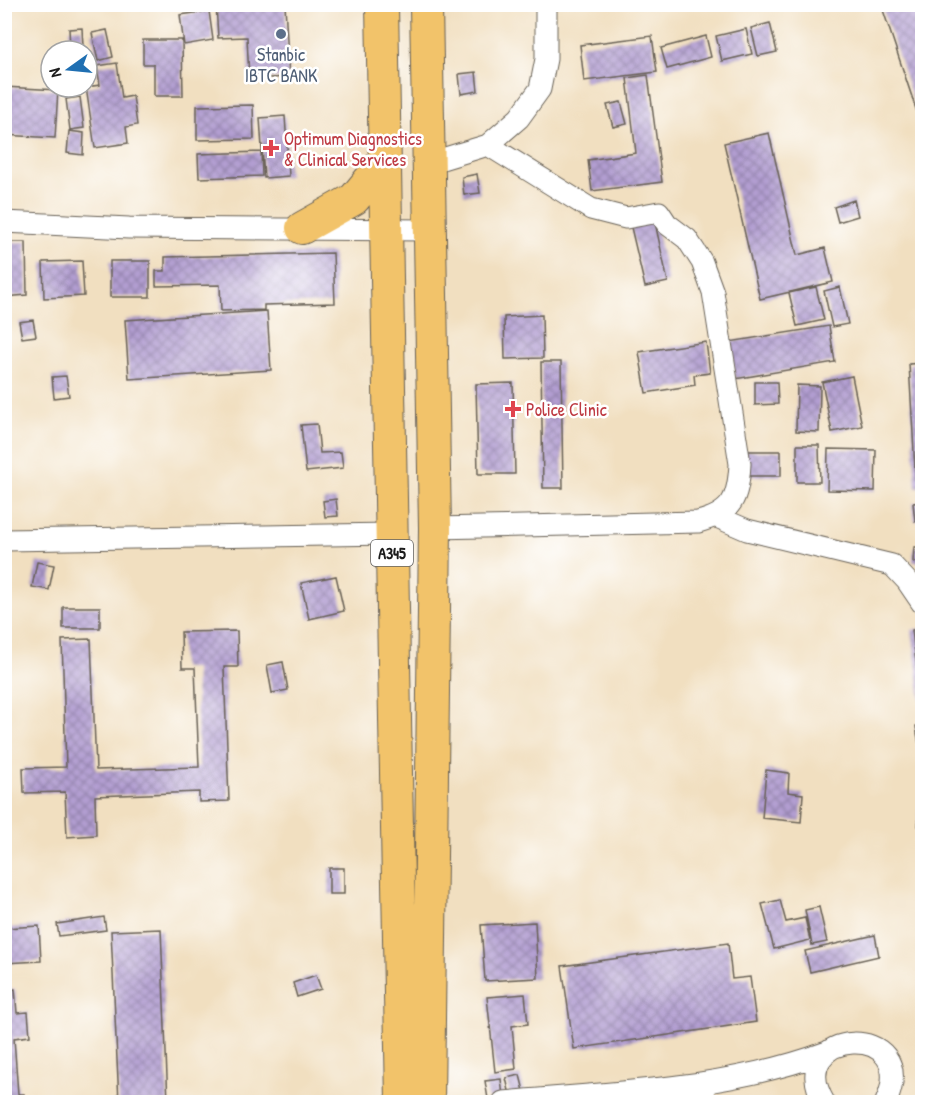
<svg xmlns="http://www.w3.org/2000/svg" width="927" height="1107" font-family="'Patrick Hand',sans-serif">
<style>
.building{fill:url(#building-cross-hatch)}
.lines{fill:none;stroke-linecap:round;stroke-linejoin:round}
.minor-casing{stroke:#676055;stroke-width:23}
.highway-casing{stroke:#676055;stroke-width:34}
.minor{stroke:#fff;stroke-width:21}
.highway{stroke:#f2c36a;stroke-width:32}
.service-dot{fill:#5c6f8a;stroke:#fff;stroke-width:2}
.health-dot{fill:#e0444e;stroke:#fff;stroke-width:2}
.labels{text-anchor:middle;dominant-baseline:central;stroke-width:5;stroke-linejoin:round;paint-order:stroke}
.shield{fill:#fff;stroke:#606060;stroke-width:1.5}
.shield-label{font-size:16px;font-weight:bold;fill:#1c1c1c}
.service-label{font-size:18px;fill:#4e5e75;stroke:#fff}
.health-label{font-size:18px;fill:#be3a42;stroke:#fff;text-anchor:start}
</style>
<defs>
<pattern id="building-cross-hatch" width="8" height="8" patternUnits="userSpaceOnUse" patternTransform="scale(1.5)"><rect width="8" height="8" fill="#b29ed1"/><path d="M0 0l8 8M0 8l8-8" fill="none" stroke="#9080a9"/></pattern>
</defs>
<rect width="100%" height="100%" fill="#fff"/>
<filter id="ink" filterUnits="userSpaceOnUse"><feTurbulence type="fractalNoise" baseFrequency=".0167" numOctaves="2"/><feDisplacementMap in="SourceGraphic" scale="12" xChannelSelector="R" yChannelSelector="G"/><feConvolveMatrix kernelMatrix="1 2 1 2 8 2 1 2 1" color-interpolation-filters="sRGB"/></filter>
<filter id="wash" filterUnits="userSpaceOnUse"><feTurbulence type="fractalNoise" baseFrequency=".008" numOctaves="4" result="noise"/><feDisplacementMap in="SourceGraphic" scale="24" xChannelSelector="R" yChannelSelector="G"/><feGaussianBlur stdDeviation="1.35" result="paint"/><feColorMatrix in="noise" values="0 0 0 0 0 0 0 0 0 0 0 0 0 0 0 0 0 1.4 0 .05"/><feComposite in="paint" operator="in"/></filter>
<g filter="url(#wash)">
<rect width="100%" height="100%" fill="#f1dfc0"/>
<g id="blocks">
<path class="building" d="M216,4H285L289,77L249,79L247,37L218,38Z
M881,4H922V114L918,115Z
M209,11L213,40L184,45L180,15Z
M770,23L777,52L758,56L751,28Z
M82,28L83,47H70L69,29Z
M746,29L752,54L722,61L716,36Z
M107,30L113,57L98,61L92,33Z
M652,36L657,72L584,81L580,45Z
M706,36L711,57L667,69L661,48Z
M143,40H182L183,96H154V64H143Z
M117,63L122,98L133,96L137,125L126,127L128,143L95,148L86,87L100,85L97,66Z
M476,72L478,91L461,94L459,74Z
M648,75L662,182L592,191L588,160L636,153L627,78Z
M4,87L58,90L55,138L4,135Z
M80,97L84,128L70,130L66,99Z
M621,102L627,124L613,127L607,105Z
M253,105L254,139L197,140V106Z
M285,116L289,176L264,178L260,118Z
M69,131L84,133L83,155L67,153Z
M769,133L797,255L825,248L833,282L760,299L724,143Z
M261,152L262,176L199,178L198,154Z
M477,174L480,193L464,195L462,177Z
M854,200L858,216L838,222L834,207Z
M654,218L668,282L645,287L630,223Z
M4,242H26L27,295L4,297Z
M333,253L335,303L264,305V310L221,311L220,285L156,286V271H165V257Z
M82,261L84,296L44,298L43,262Z
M110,261H150V297H110Z
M816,287L824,320L797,326L789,293Z
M840,287L848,324L832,327L824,291Z
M267,311L271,370L129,379L125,320Z
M542,315L543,358L505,359L504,317Z
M33,320L36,336L22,338L19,322Z
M829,326L835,362L735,379L729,342Z
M706,342L710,373L694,375L695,385L646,393L639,352Z
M541,362H561L563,488H543Z
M922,363V487H916L909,364Z
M66,376L69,396L54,398L52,377Z
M852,376L862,426L832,432L822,382Z
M755,382H777L778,404L755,405Z
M513,383L515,474H478L476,384Z
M797,385L820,386L819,432L796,431Z
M317,424L320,453L341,452L343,468L306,472L301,425Z
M797,445H819L820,482H797Z
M828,449L876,450L875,491L827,490Z
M741,451H781V476H742Z
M336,499L338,516L325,517L323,501Z
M922,502V520L915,521L913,503Z
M914,547H922V562H913Z
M37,562L54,565L49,590L32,587Z
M336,576L344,611L309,619L301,583Z
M63,607H100V628H63Z
M922,628V700H921L912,630Z
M237,631L238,667H224L229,801L199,802V792L95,796L96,835L67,837L65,792L24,793L23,768L66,767L62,640L91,639L96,770L199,767L195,668H182L181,632Z
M283,662L288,690L272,693L267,665Z
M922,725V758H921L916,726Z
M766,770L789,773L788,792L803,794L801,822L762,818Z
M919,808L922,809V826H918Z
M329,868H344V894H329Z
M780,900L786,922L805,918L810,940L774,949L762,904Z
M819,907L827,942L812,945L805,910Z
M104,917L106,930L59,936L57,924Z
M535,922L538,978L485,981L481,925Z
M39,926L41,961L4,963V928Z
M161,929L168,1102H119L111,931Z
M875,935L879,956L810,972L805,951Z
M728,943L732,979L750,977L756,1022L574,1049L562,966Z
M316,975L321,989L297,997L293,983Z
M15,989L17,1013L28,1012L30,1036L14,1038L18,1094H24V1102H4V990Z
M525,994L528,1024L512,1026L516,1069L495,1072L487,997Z
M520,1075L524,1091L510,1095L506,1078Z
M501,1079L503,1097L488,1099L485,1081Z"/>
</g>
</g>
<g filter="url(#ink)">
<use href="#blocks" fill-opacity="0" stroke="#676055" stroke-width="1.5"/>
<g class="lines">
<defs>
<path id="minor" d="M429,163L488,145L519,118L540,89L546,59V4
M4,222L129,228L429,230
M717,517L747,530L892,565L907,581L922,603
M435,528L698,522C733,513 738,498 740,464L713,292L702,262L687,239L667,224L659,212L626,218L591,209L488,145
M4,540L392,534
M702,1083L706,1102
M503,1102C611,1092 725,1090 827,1052
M824,1102C781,1028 923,1019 886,1102"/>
<path id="highway" d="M382,4L402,1102
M426,4L435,528L428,1102
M302,228L354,199L385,161"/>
</defs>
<use href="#minor" class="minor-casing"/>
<use href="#highway" class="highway-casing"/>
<use href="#minor" class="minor"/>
<use href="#highway" class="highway"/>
</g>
</g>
<circle class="service-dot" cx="281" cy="34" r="6"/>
<g class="health-dot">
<path d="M268 139h6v6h6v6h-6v6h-6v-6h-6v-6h6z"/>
<path d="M510 400h6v6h6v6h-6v6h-6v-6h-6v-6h6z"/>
</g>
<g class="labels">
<rect class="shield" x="371" y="540" width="42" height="26" rx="4.5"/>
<g class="shield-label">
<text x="392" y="553">A345</text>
</g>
<g class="service-label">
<text x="281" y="54">Stanbic<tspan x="281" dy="21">IBTC BANK</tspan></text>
</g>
<g class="health-label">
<text x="284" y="138">Optimum Diagnostics<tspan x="284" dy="21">&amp; Clinical Services</tspan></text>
<text x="526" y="409">Police Clinic</text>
</g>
</g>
<rect width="927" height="1107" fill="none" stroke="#fff" stroke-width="24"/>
<g transform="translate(69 69) rotate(255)"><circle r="28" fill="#ffffff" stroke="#a4a4a4" stroke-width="1.5"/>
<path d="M0-4.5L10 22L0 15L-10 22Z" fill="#1f6fb2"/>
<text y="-9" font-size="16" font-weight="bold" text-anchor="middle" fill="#1c1c1c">N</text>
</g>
</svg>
